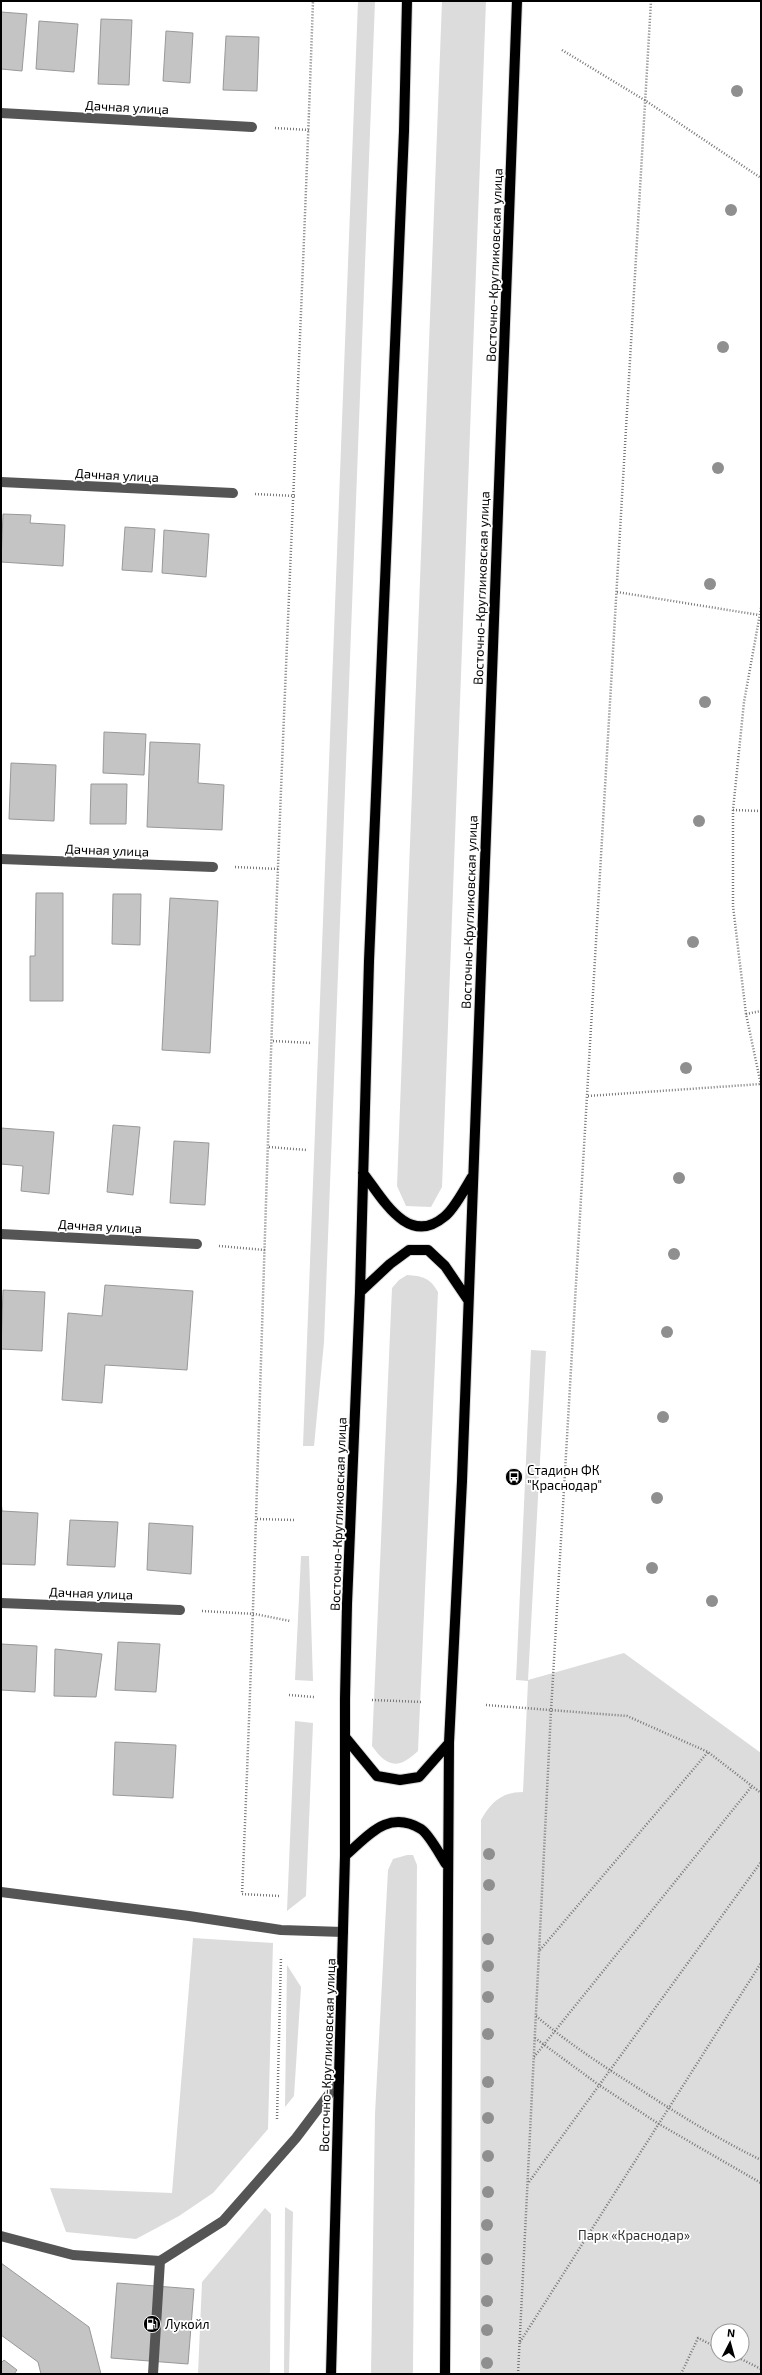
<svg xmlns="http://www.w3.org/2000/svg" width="762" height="2375" font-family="'Exo 2',sans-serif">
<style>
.green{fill:#dcdcdc;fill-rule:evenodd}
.building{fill:#c4c4c4;stroke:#999}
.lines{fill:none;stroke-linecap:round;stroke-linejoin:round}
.major-casing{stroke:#dbdbdb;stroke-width:12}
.path{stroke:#777;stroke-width:2.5;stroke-dasharray:1 2;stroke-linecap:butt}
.minor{stroke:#555;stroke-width:10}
.major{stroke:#000;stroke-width:10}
.tree{fill:#8f8f8f}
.labels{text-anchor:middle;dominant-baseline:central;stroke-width:3.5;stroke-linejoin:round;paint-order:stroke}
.street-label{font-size:13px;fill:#000;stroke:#fff}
.poi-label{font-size:13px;fill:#000;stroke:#fff;text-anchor:start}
.park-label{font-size:13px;fill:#333;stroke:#fff}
</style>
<rect width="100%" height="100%" fill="#fff"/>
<path class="green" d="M358,1H375L324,1342L314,1446H303Z
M442,1H486L442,1187L431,1207L406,1206L397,1186Z
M407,1275C423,1276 430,1278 438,1292L418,1751C398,1770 387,1767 372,1746L392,1288L399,1280Z
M531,1350L546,1351L528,1680L624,1653L761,1753V2374H480L481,1820C491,1802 502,1792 523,1792L528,1681L516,1680ZM718,2331H742V2355H718Z
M301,1556H309L313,1681L295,1680Z
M295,1721L313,1723L306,1896L287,1911Z
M407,1855H413L417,1865L413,2374H371L375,2114L388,1870L393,1859Z
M193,1938L273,1943L268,2129L213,2193L179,2216L136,2239L66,2232L50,2188L172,2193Z
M287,1965L301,1987L294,2096L285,2107Z
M285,2207L293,2212L289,2374H284Z
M265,2208L271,2214L270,2374H198L202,2282Z"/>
<path class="building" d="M1,12L27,14L22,71L1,69Z
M101,19L132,20L129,85L98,84Z
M39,21L78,24L74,72L36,69Z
M166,31L193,33L190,83L163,81Z
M226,36L259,37L257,91L223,90Z
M3,514L31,515L30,523L65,525L63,566L1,562Z
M125,527L155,529L152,572L122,570Z
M164,530L209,534L206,577L162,573Z
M104,732L146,734L144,775L103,773Z
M150,742L200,744L198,783L224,785L222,830L147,827Z
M11,763L56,765L54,821L9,819Z
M91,784H127L126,824H90Z
M36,893H63V1001H30V956H35Z
M113,894H141L140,945L112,944Z
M170,898L218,901L210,1053L162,1050Z
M113,1125L140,1127L133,1195L107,1192Z
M1,1128L54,1132L49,1194L21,1191L23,1166L1,1164Z
M174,1141L209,1143L205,1205L170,1203Z
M105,1285L193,1291L187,1370L105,1365L102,1403L62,1400L68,1313L102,1316Z
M3,1290L45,1292L42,1351L1,1349Z
M1,1500L2,1511L38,1513L35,1565L1,1564Z
M70,1520L118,1522L115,1567L67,1565Z
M149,1523L193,1526L191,1574L147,1570Z
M118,1642L160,1644L156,1692L115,1690Z
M1,1644L37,1646L35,1692L1,1690Z
M55,1649L102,1654L96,1697L54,1696Z
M115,1742L176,1745L173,1798L113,1795Z
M1,2263L89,2327L101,2374H41L38,2362L1,2335Z
M117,2283L194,2289L188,2364L111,2358Z
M4,2360L17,2370L14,2374H1V2363Z"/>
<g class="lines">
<defs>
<path id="major" d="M363,1173C383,1199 408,1247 444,1217C454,1210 465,1188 472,1177
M360,1292L390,1264L409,1250H428L445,1266L468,1300
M345,1737L377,1776L400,1780L419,1777L449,1743
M345,1856C368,1836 388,1809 421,1829C429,1834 440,1855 446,1864
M331,2374L345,1856V1699L347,1604L360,1292L369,961L404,131L407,1
M445,2374L449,1743L462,1481L517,1"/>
</defs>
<use href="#major" class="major-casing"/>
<path class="path" d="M562,50L646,101L761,178
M275,128L309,130
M255,494L295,496
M617,592L759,615
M761,608L744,702L733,810V906L746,1014L761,1085
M733,810L761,811
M235,867L278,869
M746,1014L761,1011
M273,1041L312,1043
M588,1096L761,1084
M269,1147L307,1150
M219,1246L265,1250
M257,1519L295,1520
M202,1611L255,1614L290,1621
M289,1695L314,1697
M372,1700L423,1702
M486,1705L627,1716L708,1752L761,1793
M279,1896L242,1894C257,1552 264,1209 278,867C289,578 303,290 313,1
M540,1950L708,1752
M536,2016C568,2043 603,2066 638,2088C678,2114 718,2139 761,2160
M535,2038L599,2085L659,2124L761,2183
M534,2057L752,1786
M277,2119L281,1957
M529,2182L761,1862
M520,2342L761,1963
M733,2355L761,2369
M518,2374L551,1711L651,1
M681,2374L698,2338L718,2348"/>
<path class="minor" d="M1,113L252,127
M1,482L233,493
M1,859L213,867
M1,1234L197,1244
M1,1603L180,1610
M1,1892L189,1916L281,1930L343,1932
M1,2236L73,2255L160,2261
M153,2374L160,2261L223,2221L296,2138L339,2081"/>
<use href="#major" class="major"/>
</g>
<g class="tree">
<circle cx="737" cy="91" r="6"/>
<circle cx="731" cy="210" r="6"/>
<circle cx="723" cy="347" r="6"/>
<circle cx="718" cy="468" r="6"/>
<circle cx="710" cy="584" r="6"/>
<circle cx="705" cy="702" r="6"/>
<circle cx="699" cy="821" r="6"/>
<circle cx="693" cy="942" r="6"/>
<circle cx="686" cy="1068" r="6"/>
<circle cx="679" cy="1178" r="6"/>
<circle cx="674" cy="1254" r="6"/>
<circle cx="667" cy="1332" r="6"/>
<circle cx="663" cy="1417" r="6"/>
<circle cx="657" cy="1498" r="6"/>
<circle cx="652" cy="1568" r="6"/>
<circle cx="712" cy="1601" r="6"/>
<circle cx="489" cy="1854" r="6"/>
<circle cx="489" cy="1885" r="6"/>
<circle cx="488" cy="1939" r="6"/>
<circle cx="488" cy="1966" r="6"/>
<circle cx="488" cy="1997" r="6"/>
<circle cx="488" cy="2034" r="6"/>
<circle cx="488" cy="2082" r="6"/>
<circle cx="488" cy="2118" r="6"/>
<circle cx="488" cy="2156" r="6"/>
<circle cx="488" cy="2192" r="6"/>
<circle cx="487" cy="2225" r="6"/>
<circle cx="487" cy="2259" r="6"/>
<circle cx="487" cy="2301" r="6"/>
<circle cx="487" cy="2330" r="6"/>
<circle cx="487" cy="2363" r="6"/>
</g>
<defs>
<symbol id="bus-disc" viewBox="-11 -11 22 22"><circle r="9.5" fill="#000" stroke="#fff"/><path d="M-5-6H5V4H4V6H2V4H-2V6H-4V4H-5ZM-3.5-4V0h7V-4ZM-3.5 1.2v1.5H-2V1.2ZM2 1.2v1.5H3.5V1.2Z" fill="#fff"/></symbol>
<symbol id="fuel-disc" viewBox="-11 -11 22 22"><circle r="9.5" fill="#000" stroke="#fff"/><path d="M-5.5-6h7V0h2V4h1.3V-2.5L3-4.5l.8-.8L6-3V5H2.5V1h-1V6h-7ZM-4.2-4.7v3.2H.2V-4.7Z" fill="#fff"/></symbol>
</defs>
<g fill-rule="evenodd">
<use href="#bus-disc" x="504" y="1467" width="20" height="20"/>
<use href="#fuel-disc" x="142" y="2314" width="20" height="20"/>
</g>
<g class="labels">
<g class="street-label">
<text transform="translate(127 107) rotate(3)">Дачная улица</text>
<text transform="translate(494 265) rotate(-88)">Восточно-Кругликовская улица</text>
<text transform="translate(117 475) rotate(3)">Дачная улица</text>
<text transform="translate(481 588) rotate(-88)">Восточно-Кругликовская улица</text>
<text transform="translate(107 850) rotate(2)">Дачная улица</text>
<text transform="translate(469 912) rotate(-88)">Восточно-Кругликовская улица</text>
<text transform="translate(100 1226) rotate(3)">Дачная улица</text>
<text transform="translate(338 1514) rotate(-88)">Восточно-Кругликовская улица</text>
<text transform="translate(91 1593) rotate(2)">Дачная улица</text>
<text transform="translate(327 2055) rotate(-88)">Восточно-Кругликовская улица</text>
</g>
<g class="poi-label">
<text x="527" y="1470">Стадион ФК<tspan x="527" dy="15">"Краснодар"</tspan></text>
<text x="165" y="2324">Лукойл</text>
</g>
<g class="park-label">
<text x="634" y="2235">Парк «Краснодар»</text>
</g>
</g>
<rect width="762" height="2375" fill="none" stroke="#000000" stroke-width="4"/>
<g transform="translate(730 2343) rotate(6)"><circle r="19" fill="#ffffff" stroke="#999999"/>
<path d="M0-3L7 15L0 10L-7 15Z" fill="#000000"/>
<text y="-6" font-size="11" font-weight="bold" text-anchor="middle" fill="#000000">N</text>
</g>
</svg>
